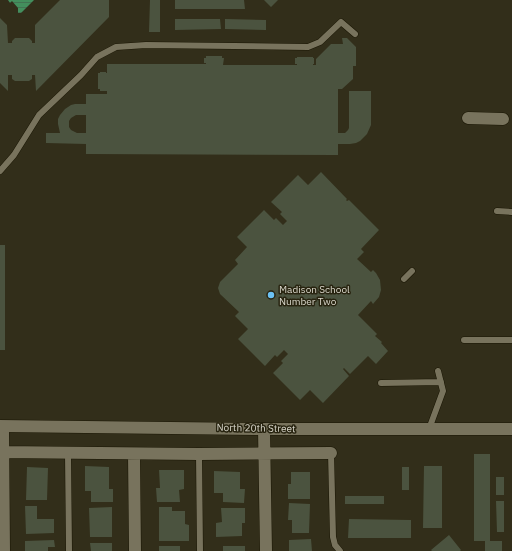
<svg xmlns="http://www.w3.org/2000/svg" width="512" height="551" font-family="'IBM Plex Sans',sans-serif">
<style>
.water{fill:url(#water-rules)}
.building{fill:#4b533f;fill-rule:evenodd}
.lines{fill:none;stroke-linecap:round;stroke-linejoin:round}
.lane-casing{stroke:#1a1604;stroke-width:7}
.street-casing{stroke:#1a1604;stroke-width:13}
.secondary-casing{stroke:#1a1604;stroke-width:13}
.lane{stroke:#78735d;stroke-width:6}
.street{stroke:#78735d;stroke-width:12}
.secondary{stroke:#78735d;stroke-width:12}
.poi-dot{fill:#6cc2f3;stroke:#282410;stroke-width:1.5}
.labels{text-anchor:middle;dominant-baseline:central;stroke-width:3;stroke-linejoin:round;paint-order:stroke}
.poi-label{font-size:10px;fill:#dad8cc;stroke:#282410;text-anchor:start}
.street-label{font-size:10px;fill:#dad8cc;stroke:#282410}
</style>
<defs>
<pattern id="water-rules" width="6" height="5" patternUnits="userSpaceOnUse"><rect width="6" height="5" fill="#438f5d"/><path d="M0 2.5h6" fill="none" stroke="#427452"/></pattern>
</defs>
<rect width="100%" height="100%" fill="#322e1a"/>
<path class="water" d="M8,0H34L21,13H18V8L12,1L10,3Z"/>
<path class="building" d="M60,0H109V17L36,91L35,75H32V79L29,81H15L12,79V75H8V91L0,83V18L7,25L8,43H12V41L15,38H29L32,41V43H35V25Z
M150,0H160V32H149Z
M175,0H244L245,9H175Z
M264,0H278L271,7Z
M175,19H220L221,29L175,30Z
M225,19L266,20V30L225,29Z
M342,38H347L356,47V66H353V79L342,89H338V133H345L348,130L349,128V91H371V125L367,134L360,141L356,143L350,144H338V155L86,154V144L46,143V133H60L58,124V119L60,115L65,109L71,105L75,104H86V94H107V91H100V89H98V73H100V72H106V73H107V64H206V63H204V58H206V56H222V58H224L223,65H297V64H295V58H297V57H313V58H314V64H313V65H316V59L331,44H343ZM76,115H86V133H77L71,130L69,127V121L71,118Z
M321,172L347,199L346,200L347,201L349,200L379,230L361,249L364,252L357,259L371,272L373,270L376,273L380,280L381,290L379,297L373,304L371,301L358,315L377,334L375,336L382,342L381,343L388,351L376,364L368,356L350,374L344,368L343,369L349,376L323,403L310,390L300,400L273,373L283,363L281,361L288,354L284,350L277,357L275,355L265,366L238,339L248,329L235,316L239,312L220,294L218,288L220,282L238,264L235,260L247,247L237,237L264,210L274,220L276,218L283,225L287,221L280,214L282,212L271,202L298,175L308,185Z
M0,245H5V350H0Z
M474,454H490V541H502V551H485V541H474Z
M85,466L109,467V489H113V502H91V491H85Z
M424,466H442V528H423Z
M27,467L48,468L47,500H26Z
M402,467H409V490H402Z
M159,470H184V489L179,490L180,502H157L156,488H160Z
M214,471L240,472V489H245L244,503L223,502V493H214Z
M291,472H310V499H288V484H291Z
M496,477H504V495H496Z
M345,496H384V504H345Z
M496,501H504V532H497Z
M289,503L310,504L309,533H292V520H288Z
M25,506H37V519H54V533L26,534Z
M112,507V537H90L89,508Z
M159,507H172V511H185V524L189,525V541H159Z
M221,508H245V523H242V536L216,537V523L222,522Z
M349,519L411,520V538H348Z
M449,535L461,550L460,551H432L431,550Z
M311,539L312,551H289V540Z
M54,540L55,547H48V551H25V541Z
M90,543H112V551H91Z
M159,546H180V551H159Z
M223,546H245V551H223Z"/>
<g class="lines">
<defs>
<path id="lane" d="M0,171L14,155L39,115L81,75L97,57L116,47L146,45L308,47L320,42L341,22L355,34
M497,211L512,212
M404,279L412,271
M464,340H512
M381,383L441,382
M429,429L443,391L438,371
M68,453L69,551
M331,453L333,537L335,545L340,551
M199,454L200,551"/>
<path id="street" d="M468,118L503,119
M3,427L4,551
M264,429L266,551
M0,452L199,454L331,453
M134,454L135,551"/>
<path id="secondary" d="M0,426L264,429H512"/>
</defs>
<use href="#lane" class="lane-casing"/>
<use href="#street" class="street-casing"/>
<use href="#secondary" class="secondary-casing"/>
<use href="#lane" class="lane"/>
<use href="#street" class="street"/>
<use href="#secondary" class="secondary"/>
</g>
<circle class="poi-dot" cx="271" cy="295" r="4"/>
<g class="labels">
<g class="poi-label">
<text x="279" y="289">Madison School<tspan x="279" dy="12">Number Two</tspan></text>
</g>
<g class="street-label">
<text transform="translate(256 428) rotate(1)">North 20th Street</text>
</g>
</g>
</svg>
